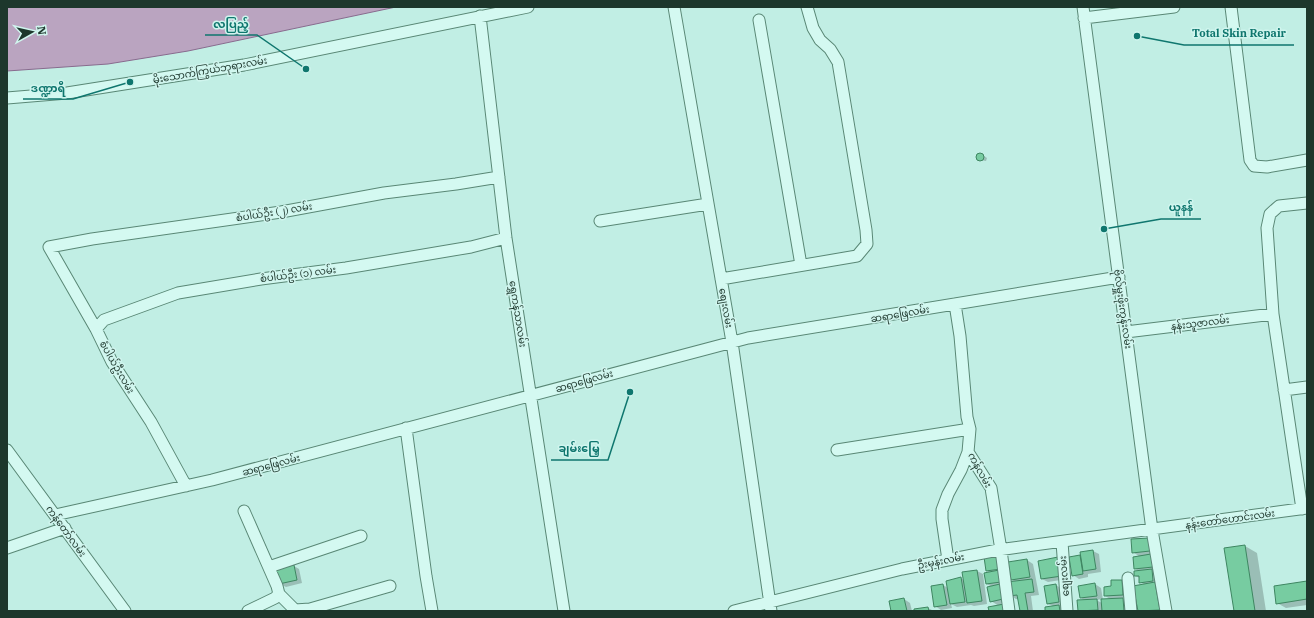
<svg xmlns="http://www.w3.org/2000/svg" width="1314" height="618" font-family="'IBM Plex Serif','Noto Sans Myanmar',serif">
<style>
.water{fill:#baa4c0;stroke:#886b8e}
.shadow{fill:#0003;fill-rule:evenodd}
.building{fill:#77cca1;stroke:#3e8661}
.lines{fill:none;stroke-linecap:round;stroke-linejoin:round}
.minor-casing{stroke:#598775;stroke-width:13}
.minor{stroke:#d4f9f1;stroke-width:11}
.labels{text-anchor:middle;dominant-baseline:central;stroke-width:3;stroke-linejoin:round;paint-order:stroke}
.street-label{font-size:10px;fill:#1d372c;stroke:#d0f5ee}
.leader{fill:none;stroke:#0f766e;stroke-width:1.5}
.callout-dot{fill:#0f766e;stroke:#d0f5ee;stroke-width:1.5}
.callout-label{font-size:11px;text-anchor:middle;font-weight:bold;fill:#0f766e;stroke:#d0f5ee;stroke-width:3;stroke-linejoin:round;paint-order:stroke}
</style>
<rect width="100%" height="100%" fill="#c1eee4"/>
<path class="water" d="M7,7H396L188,51L108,64L7,71Z"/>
<path class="shadow" d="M981,154L987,158L986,161L980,160L978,156Z
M1149,539L1158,570L1153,571L1158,573L1168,611H1139L1134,587L1145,585L1140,582V578L1135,576L1140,571L1135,569L1140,557L1133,552Z
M1245,546L1257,553L1266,611H1235Z
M1093,551L1099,554L1101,572L1088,574V577L1079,579L1073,575L1079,556L1082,557Z
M998,556L1008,602L1001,603L1009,608L990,611L999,606L991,601L992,587L987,584L990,573L987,571Z
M1027,560L1033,564L1039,595L1031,596L1033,611H1021L1019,599H1016L1010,595L1015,582L1012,580Z
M1039,562L1067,579L1048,582L1042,579Z
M294,566L299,569L302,583L286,587L280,584Z
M977,571L983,574L987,604L974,606L971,605L957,607L951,604L952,608L941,610L935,606L943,585L948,588L961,578L965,581Z
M1122,581L1128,584L1129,598H1121L1128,603L1129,611H1079V601H1086L1081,598L1095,584L1101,588L1103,600H1112L1105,596L1112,587ZM1102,599V603L1096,600Z
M1307,582V605L1286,608L1277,603Z
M1056,585L1062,589L1064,605L1060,606L1065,609V611H1046L1053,606L1048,604Z
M904,599L910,603L912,611H892Z
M928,608L934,611H915Z"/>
<path class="building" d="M976 157a4 4 0 1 1 8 0a4 4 0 1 1-8 0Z
M1149,538L1150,551L1132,553L1131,539Z
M1245,545L1255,611H1234L1224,548Z
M1093,550L1096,569L1083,571L1080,552Z
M1151,554L1153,567L1134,569L1133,557Z
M998,555L1001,569L986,571L984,557Z
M1080,555L1083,574L1072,576L1069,557Z
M1058,557L1062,576L1041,579L1038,561Z
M1027,559L1030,577L1011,580L1008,562Z
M294,565L297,580L279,584L276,569Z
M1152,569L1153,581L1139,583V576H1134V571Z
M977,570L982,601L967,603L962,572Z
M999,570L1001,582L986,584L984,573Z
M961,577L965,602L950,604L946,581Z
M1032,579L1034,592L1025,593L1028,611H1020L1017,595L1009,596L1007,582Z
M1111,580H1122L1123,595L1104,596V587L1111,586Z
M1307,581V599L1276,604L1274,586Z
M1155,582L1160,610L1138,611L1133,586Z
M1095,583L1097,596L1080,598L1078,586Z
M943,584L947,605L934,607L931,586Z
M1000,584L1003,599L990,602L987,587Z
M1056,584L1059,602L1047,604L1044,586Z
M904,598L907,611H891L889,601Z
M1123,598L1124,611H1102L1101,599Z
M1097,599L1098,610L1078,611L1077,600Z
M1004,604L1005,611H989L988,607Z
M1059,605L1060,611H1045V607Z
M928,607L929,611H914V609Z"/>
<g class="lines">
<defs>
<path id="minor" d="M674,7L732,342L771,611
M1083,7L1152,530L1166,611
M1231,7L1250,160L1254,166L1267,167L1307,160
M480,16L506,238L564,611
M1084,18L1174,7
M759,20L801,265
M7,98L67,93L244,65L528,7
M600,221L708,204
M721,279L857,256L867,244L866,230L838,62L830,49L820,40L813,28L807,7
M955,304L960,336L967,417L970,429L968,452L991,488L1001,550L1009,611
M96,329L104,320L178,293L261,279L346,268L471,247L506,238
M1126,332L1273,314
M1284,390L1307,387
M406,428L426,576L432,611
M7,450L125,611
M837,450L970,429
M186,486L151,422L112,362L96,329L49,247L92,239L281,212L384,193L456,184L499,177
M1302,509L1273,314L1267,228L1270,214L1279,206L1307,203
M244,511L277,586L279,594L275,598L248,611
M55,515L212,480L748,338L1119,277
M1062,542L1067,611
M7,548L65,528
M948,560L942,519V510L948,494L961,470L968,452
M269,567L361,536
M1128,578L1131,611
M279,594L295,610L310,609L390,586
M734,611L902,569L998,550L1307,508"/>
</defs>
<use href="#minor" class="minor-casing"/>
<use href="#minor" class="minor"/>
</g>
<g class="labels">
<g class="street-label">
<text transform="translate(210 70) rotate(-10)">မိုးသောက်ကြွယ်ဘုရားလမ်း</text>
<text transform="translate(274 212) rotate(-9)">စံပါယ်ဦး (၂) လမ်း</text>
<text transform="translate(298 274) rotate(-7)">စံပါယ်ဦး (၁) လမ်း</text>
<text transform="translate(726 308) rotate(80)">စျေးလမ်း</text>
<text transform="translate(1123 309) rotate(82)">ဗိုလ်မှူးဖိုးကွန်းလမ်း</text>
<text transform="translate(518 314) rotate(81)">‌ရွှေကန်သာလမ်း</text>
<text transform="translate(900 314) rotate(-10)">ဆရာဖြေလမ်း</text>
<text transform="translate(1200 323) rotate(-7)">နန်းသူဇာလမ်း</text>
<text transform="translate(117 367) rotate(60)">စံပါယ်ဦးလမ်း</text>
<text transform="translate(584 381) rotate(-16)">ဆရာဖြေလမ်း</text>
<text transform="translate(271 465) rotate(-15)">ဆရာဖြေလမ်း</text>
<text transform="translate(980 470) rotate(61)">ကန်လမ်း</text>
<text transform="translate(1230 519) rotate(-8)">နန်းတော်ဟောင်းလမ်း</text>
<text transform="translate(66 531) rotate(54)">ကန်တော်လမ်း</text>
<text transform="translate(941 561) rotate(-11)">ဦးမှန်းလမ်း</text>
<text transform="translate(1064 576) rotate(-94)">စျေးလမ်း</text>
</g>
</g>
<path class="leader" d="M306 69L257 35H205M1137 36L1184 45H1294M130 82L73 99H23M1104 229L1161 219H1201M630 392L608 460H551"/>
<g class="callout-dot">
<circle cx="306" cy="69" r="4"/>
<circle cx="1137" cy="36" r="4"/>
<circle cx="130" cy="82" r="4"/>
<circle cx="1104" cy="229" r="4"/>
<circle cx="630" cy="392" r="4"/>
</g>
<g class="callout-label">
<text x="231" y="28">လပြည့်</text>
<text x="1239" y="37">Total Skin Repair</text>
<text x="48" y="92">ဒဏ္ဍာရီ</text>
<text x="1181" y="211">ယူနန်</text>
<text x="579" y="452">ချမ်းမြေ့</text>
</g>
<rect width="1314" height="618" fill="none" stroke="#1d372c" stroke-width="16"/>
<g transform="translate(32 32) rotate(82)" stroke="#d0f5ee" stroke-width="3" paint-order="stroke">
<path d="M0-3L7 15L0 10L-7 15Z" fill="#1d372c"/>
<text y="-6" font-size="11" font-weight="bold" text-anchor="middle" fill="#1d372c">N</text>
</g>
</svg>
